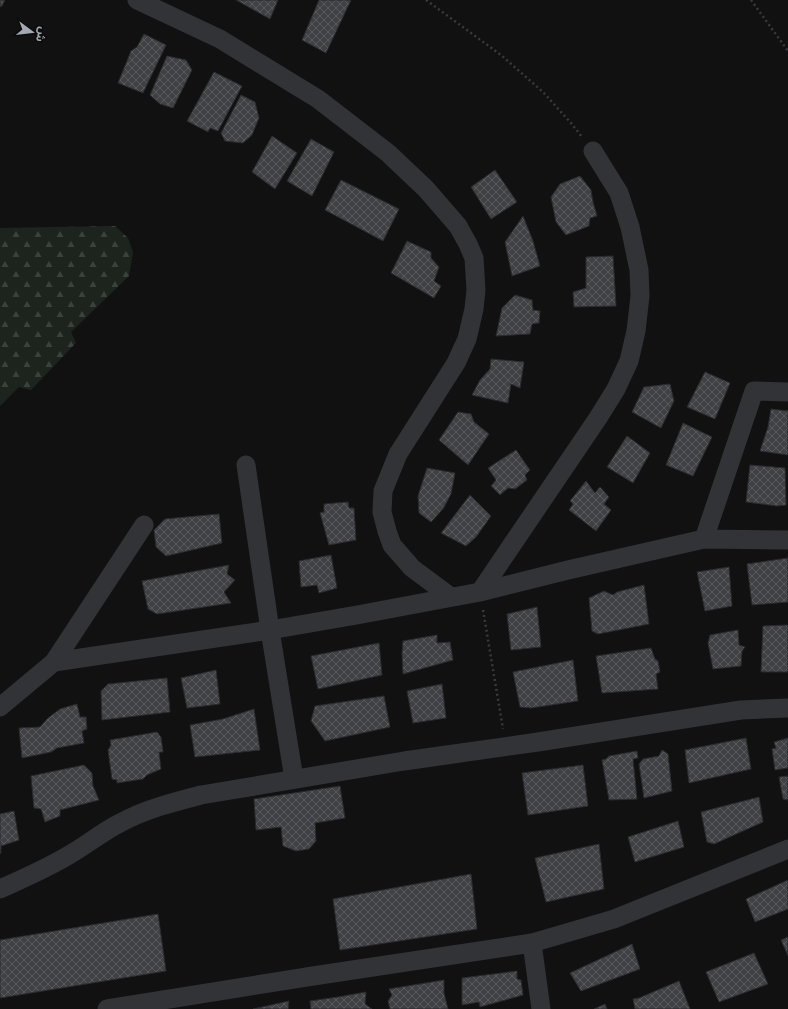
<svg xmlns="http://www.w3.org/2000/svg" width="788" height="1009" font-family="Overpass,'Noto Sans Arabic',sans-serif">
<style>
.forest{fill:url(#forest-firs)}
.building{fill:url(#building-cross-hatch);stroke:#2b2b2e}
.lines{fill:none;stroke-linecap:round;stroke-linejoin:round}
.path{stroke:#383a3e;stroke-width:2.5;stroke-dasharray:2 3;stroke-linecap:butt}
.street{stroke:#323337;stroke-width:19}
</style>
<defs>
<pattern id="forest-firs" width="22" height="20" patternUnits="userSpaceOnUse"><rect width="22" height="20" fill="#1d241e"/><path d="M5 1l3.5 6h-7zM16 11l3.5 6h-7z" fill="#3b413c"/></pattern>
<pattern id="building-cross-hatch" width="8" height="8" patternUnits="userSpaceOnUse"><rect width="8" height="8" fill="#404145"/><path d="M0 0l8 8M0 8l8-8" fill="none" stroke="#585a5d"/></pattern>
</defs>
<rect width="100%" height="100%" fill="#111112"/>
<path class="forest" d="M115,226L128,238L133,252L129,276L71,332L76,343L31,390L19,387L0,406V228Z"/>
<path class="building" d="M0,0H5L2,6L0,7Z
M236,0H278L270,19Z
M319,0H351L326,53L302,40Z
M144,34L166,45L143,93L118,83L131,51L137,47Z
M167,56L186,60L192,70L173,108L160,104L150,95Z
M214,72L242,86L218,131L210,128L208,132L187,121Z
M241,95L255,102L259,118L252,135L243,143L225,141L221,133Z
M272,136L297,153L275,189L252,172Z
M311,139L334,152L312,196L287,181Z
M495,170L517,202L491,219L471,187Z
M580,176L591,190L593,202L597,216L590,218L589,226L566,235L556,222L551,197L560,184Z
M341,180L399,209L383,241L325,210Z
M523,216L533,241L540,266L512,276L505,242Z
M407,241L431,252V258L439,267L434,281L441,286L434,298L391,273Z
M613,256L616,306L574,307L573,292L586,288V257Z
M515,295L532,300L533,310L540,311L539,323L532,324L530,334L496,336L502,308Z
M491,359L524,362L520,388L511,384L508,403L472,395L480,380L490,369Z
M705,372L730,383L715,419L687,407Z
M670,384L674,401L661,428L632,412L644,387Z
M771,409L788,411V455L760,451L768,427Z
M458,412L471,414L474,422L489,434L468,465L439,440Z
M683,423L712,437L693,476L666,465Z
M627,436L650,453L633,483L607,467Z
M516,450L530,470L525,475L527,480L515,489L508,488L500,495L491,486L496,480L488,468Z
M750,465L785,468L786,505L777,506L746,502Z
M427,468L455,473L451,494L443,509L431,522L419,513L418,496Z
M586,481L595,493L600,487L609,497L604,504L611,510L596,531L569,510L573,504L570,501Z
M470,495L491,516L476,537L466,546L441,533Z
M348,502L349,508H354L356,540L329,545L320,513L324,512V504Z
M219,514L222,543L166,556L156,547L154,530L165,519Z
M331,555L337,588L319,593L317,585L301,587L299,561Z
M788,558V602L752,605L747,564Z
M229,565L227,574L235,580L224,592L231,603L157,614L148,609L142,581Z
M729,567L732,606L705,611L697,572Z
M644,585L649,624L598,634L592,631L589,598L604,591L613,595L617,592Z
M537,607L541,647L511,650L507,614Z
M788,625V672H761L763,626Z
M738,630L739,645L745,647L742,651L741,666L713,669L708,643L710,635Z
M437,635V643L450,642L453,660L403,674L402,654L403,641Z
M379,643L382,675L318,689L311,656Z
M651,648L655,659L658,661L660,672L656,674L658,689L602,693L596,656Z
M573,660L578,701L531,708L520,707L513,672Z
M216,670L220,704L187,708L181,678Z
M167,678L170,712L102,720L101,691L108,684Z
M442,684L446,718L413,723L407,691Z
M384,696L390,727L325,741L311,721L315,706Z
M77,704L80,717H86L87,729L82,731L84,743L57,748L51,752L22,758L19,728L40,727L48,718L60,709Z
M254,709L260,750L195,757L190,725L223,719Z
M157,732L161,737L163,752H159L161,769L147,775L143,779L117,783V780L112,779L108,750L111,745L110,740Z
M746,738L751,769L689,783L685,750Z
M788,738V768L775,770L772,749L776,748L774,742Z
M662,750L668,754L672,791L644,798L639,764L643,759L659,756Z
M637,751L638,758L633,759L637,799L609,800L602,760L606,759L609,756Z
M84,765L92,773L93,786L99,800L60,810V816L45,822L41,809L34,808L31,776Z
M583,765L588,806L528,815L522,773Z
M788,776V800L783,799L779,777Z
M340,786L345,818L315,823L316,841L309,849L296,851L283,846L281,827L256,830L254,799Z
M759,797L763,822L714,844L707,842L701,812Z
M14,811L19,840L1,846V853L0,854V814Z
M678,821L684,847L635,862L628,837Z
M599,844L604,889L546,902L535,858Z
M471,874L477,929L340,950L333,899Z
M788,880V909L755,922L746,899Z
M158,914L166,971L0,998V940Z
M788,937V956L781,940Z
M632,944L640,969L581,991L570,973Z
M754,953L768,984L719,1002L706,972Z
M517,971V979L521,980L523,995L480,1007L479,1002L462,1005V978Z
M444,980V993L448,1009H390L388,1001L392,995L389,989Z
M679,981L690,1009H635L633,999L639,998Z
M366,992L365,1004L372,1009H311L310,1001L338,997Z
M289,1001L288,1009H253Z
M605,1004L607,1009H594Z"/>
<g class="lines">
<path class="path" d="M426,0L501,55L543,92L571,123L582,137
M751,0L788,51
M483,610L503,729"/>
<path class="street" d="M137,0L220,39L318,99L388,153L426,189L458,226L468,244L474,258L476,290L474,309L467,339L456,363L398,454L383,491L382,512L387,531L392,545L412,568L451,597
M246,465L270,630L294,779
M704,539L754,391L788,392
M480,592L598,418L616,389L629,361L636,331L640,296L639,270L630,227L619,193L593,151
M54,662L144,525
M0,707L54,662L270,630L357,615L480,592L568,570L704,539L788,540
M0,889C25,878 50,867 74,852C89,843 104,831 120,823C146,809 174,802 201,795L404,761L538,742L741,710L788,708
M532,943L541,1009
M107,1009L313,976L532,943L614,919L788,849"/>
</g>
<g transform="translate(32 32) rotate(105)" stroke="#0c0c0d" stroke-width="3" paint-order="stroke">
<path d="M0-3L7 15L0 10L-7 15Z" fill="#a3a8b2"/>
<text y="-6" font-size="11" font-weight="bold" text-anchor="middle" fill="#a3a8b2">ش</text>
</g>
</svg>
